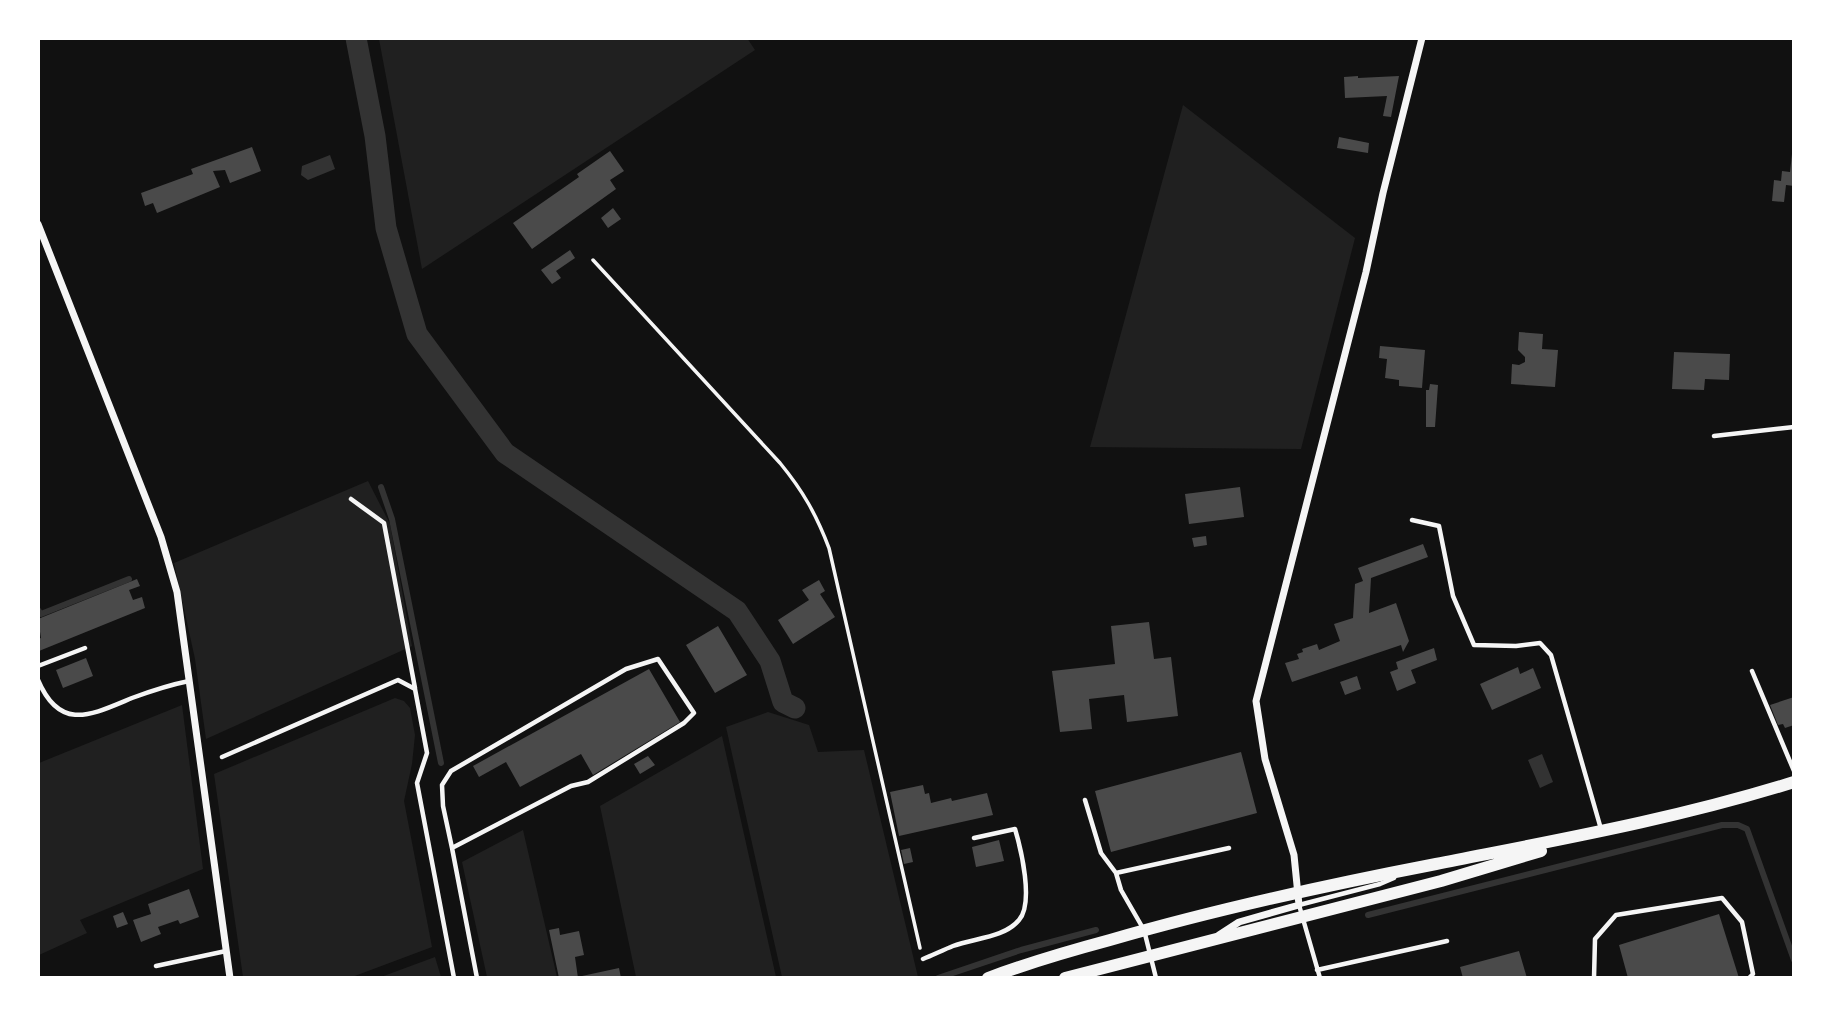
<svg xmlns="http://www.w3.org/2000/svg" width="1832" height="1016" font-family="Merriweather,serif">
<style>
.green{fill:#202020}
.water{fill:#333}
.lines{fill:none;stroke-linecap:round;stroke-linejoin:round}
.stream{stroke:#333;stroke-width:6}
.canal{stroke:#333;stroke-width:21}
.building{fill:#4a4a4a}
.path{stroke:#f5f5f5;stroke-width:3.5}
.service{stroke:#f5f5f5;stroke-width:4.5}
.minor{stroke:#f5f5f5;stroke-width:7}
.secondary{stroke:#f5f5f5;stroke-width:12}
</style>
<rect width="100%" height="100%" fill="#111"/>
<path class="green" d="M747,38L755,50L422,269L379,39Z
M1183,105L1355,238L1301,449L1090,447Z
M368,481L390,524L412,646L206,739L195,659L174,563Z
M395,698L404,701L410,708L415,735L412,764L404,801L432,947L352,977H243L214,774Z
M182,705L203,869L80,920L87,933L39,955V763Z
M768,712L809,725L818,752L864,750L918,977H782L726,727Z
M722,736L776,977H636L600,806Z
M523,830L557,977H487L462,862Z
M435,957L441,977H381Z"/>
<path class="water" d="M330,155L335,169L308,180L301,175L302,166Z
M1542,754L1553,782L1540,788L1528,760Z"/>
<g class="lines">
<path class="stream" d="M381,487L392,519L441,763
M38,610L41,614L129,579
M1368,915L1722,825H1738L1747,829L1794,960
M938,978L1021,950L1096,930"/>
<path class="canal" d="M356,38L375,136L386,228L417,334L505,453L737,611L770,661L783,702L795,708"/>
</g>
<path class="building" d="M1358,76V78L1399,76L1391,117L1383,116L1387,96L1345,98L1344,77Z
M1339,137L1369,143L1368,153L1337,148Z
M252,147L261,171L230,183L225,170L213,171L220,187L157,213L153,203L145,206L141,193L193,174L191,169Z
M610,151L624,171L610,180L616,189L532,249L513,223L579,177L577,174Z
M1792,154L1794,186L1786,185L1784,202L1772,201L1774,180L1781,181L1782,171L1790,172Z
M613,208L621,219L608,228L601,218Z
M570,250L575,258L556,271L561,278L552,284L541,270Z
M1519,332L1543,334L1542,349L1558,350L1555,387L1511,384L1512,364L1519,365L1525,362V357L1518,350Z
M1380,346L1425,350L1422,388L1399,386V380L1385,378L1387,359L1379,358Z
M1674,352L1730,354L1729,380L1705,379L1704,390L1672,389Z
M1430,384L1438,385L1435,427H1426V390H1429Z
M1240,487L1244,517L1189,524L1185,494Z
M1206,536L1207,545L1194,547L1192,538Z
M1423,544L1428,557L1371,578L1369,613L1396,603L1409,641L1403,652L1401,645L1292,682L1285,663L1299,659L1297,654L1303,652L1302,649L1317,644L1319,650L1340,641L1334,624L1353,618L1355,584L1363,581L1358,568Z
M137,579L140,586L129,590L133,600L142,597L145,608L39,651L38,639L41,638L38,619Z
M819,580L825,591L820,594L835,617L793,644L778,620L809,600L802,590Z
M1149,622L1154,659L1171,657L1178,716L1127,722L1124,695L1089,699L1092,729L1060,732L1052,671L1115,664L1111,626Z
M718,626L747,675L715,693L686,645Z
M1434,648L1437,660L1411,670L1416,683L1397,691L1390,672L1398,669L1396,662Z
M86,658L93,676L63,688L56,670Z
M1518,667L1520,674L1533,668L1541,688L1492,710L1480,684Z
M649,669L680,722L593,775L581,754L520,787L506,762L479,777L473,766Z
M1357,676L1361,689L1345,695L1340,682Z
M1794,697V725L1785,728L1783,724L1778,725L1770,705Z
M1241,752L1257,813L1111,852L1095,791Z
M648,756L655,765L640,774L634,764Z
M923,785L925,794L929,793L931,803L951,798L952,801L987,793L993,815L899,836L890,792Z
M999,840L1004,861L976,867L972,847Z
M910,848L913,862L904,864L901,850Z
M189,889L199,917L180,924L178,920L158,927L161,934L141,942L133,920L151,914L148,904Z
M123,912L128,924L117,928L113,916Z
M1719,914L1739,978H1628L1619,945Z
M559,928L560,935L579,931L584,955L575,957L578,978H559L549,930Z
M1519,951L1527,978H1463L1460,967Z
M619,968L621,978H583L582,976Z"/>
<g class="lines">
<path class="path" d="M593,260L780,463C803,491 816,514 829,548L920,948"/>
<path class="service" d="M1714,436L1794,427
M351,499L384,523L415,688
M1412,520L1439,526L1453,596L1474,645L1516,646L1540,643L1551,655L1601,829
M38,666L85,648
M1752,671L1794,771
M38,680C60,732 91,715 132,698C151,691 169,685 189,681
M222,757L398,680L415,689L427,753L417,783L454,978
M1085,800L1101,853L1116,873
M452,848L443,806L442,785L451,771L626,669L658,659L694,713L684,723L588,782L571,786L452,848L477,978
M923,959C933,955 943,950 953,946C974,938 1004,938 1019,920C1034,903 1021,849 1015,829L974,838
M156,966L226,951
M1317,970L1447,941
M1156,978L1144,930L1121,890L1116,873L1229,848
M1320,978L1299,905L1380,884L1394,878
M1594,978L1595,939L1616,915L1722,898L1742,922L1753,974L1749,978"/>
<path class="minor" d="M38,224L161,537L177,592L230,978
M1219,935L1239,922L1299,905L1294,855L1265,759L1256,701L1366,272L1383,193L1422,38"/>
<path class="secondary" d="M988,978C1028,963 1069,951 1110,940C1217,909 1327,885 1436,864C1557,840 1676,819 1794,782
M1065,978L1441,881L1541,851"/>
</g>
<rect width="1832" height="1016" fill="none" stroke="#ffffff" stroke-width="80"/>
</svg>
